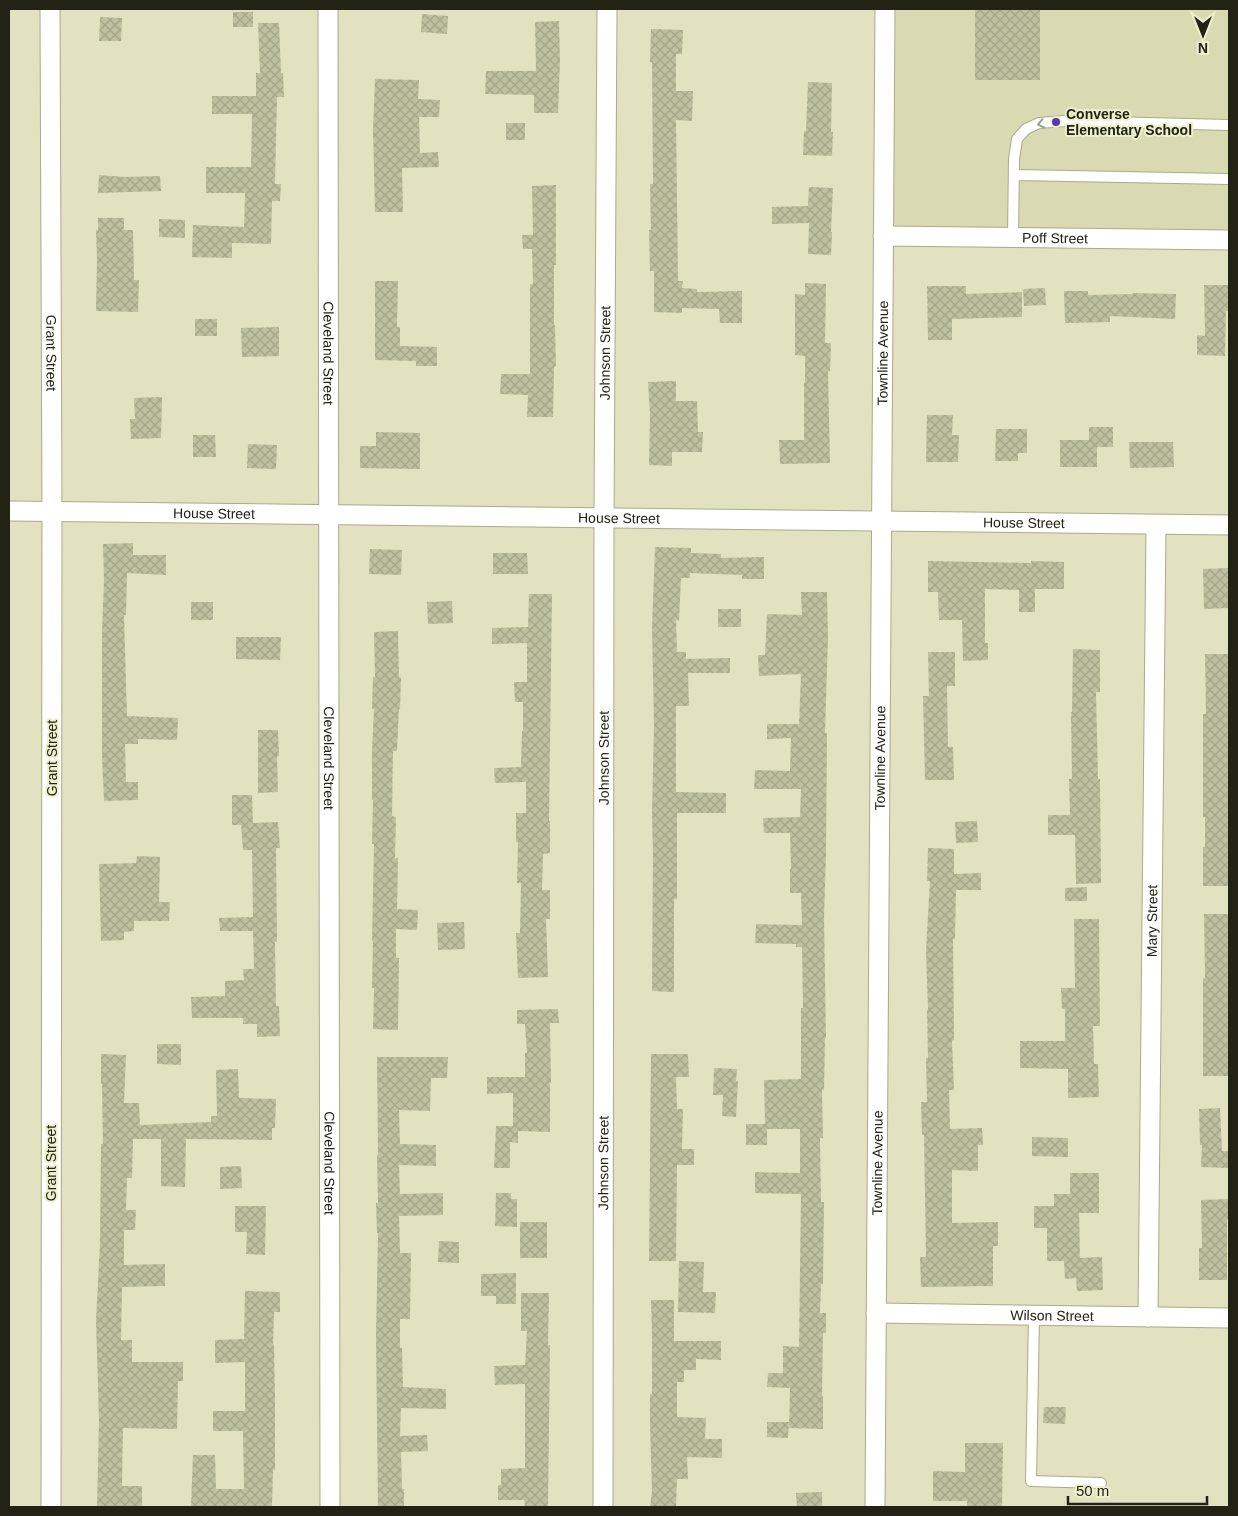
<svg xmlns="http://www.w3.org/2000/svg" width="1238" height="1516" font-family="Arial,sans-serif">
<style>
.built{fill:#d9dab1}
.building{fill:url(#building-cross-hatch)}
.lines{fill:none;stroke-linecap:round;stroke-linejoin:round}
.service-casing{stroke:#aaaa8b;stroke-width:12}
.minor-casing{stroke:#aaaa8b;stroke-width:21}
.service{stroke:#fff;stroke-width:10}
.minor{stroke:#fff;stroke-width:19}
.oneway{stroke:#9c9c96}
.poi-dot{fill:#563ab2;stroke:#efefce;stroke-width:2}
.labels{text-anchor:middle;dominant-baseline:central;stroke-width:4;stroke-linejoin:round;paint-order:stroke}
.poi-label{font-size:14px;font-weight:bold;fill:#222215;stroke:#efefce;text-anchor:start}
.street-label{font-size:14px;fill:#222215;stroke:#efefce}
</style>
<defs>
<pattern id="building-cross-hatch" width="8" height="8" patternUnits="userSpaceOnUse" patternTransform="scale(1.25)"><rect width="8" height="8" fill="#bfc0a0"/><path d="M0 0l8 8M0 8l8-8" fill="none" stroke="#a4a589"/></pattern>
</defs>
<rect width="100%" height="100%" fill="#e2e2c1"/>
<path class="built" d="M883,9H1229V240L883,236Z"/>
<path class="building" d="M975,9H1040V80H975Z
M233,12H253V27H233Z
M422,14L448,16L447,34L421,32Z
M100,17L122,18L121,41H99Z
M559,21L560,62L558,113H534V95L485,94L486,71H536L535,22Z
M258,23H279L281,73H283L284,97H277L275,184H281L280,201H272L271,244L232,243V258L192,257L193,225L244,227L245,193H206V167H251L252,114H212V96H256V73H260Z
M651,29L683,30L682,54H676V91H693L692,121L676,120L678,281H683L682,288L697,289V292L742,291V323H720L719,309L682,308V313L654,312V271H650L649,230H651L650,184H653L652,62H650Z
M375,79L419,80L418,99L440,100L439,117H419L420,153L438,152L439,167L402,168L403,212H375L373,131Z
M808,82L832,83L831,132H833L832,156L803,155L804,131H806Z
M506,123H525V140H506Z
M99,175L125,177L160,176L161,191L98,193Z
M556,185V265H554V325H555L556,366L554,367L553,417H527L528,395L500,394L501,374H530V284H533L532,249H523L522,235H533L532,186Z
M809,187L833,188L831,232H832L831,255L808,254L809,223L772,224V207L808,206Z
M98,218H124V230H133L134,280H139L138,312L96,311L97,258L96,230H98Z
M159,219L185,220V238L159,237Z
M375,281H398L397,327H400V346L437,347V366H416V361L375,360Z
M805,283L826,284L825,343H831L830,371H828L830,463L780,464L779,440H804V383H805V356L795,355V294L805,295Z
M1204,285H1229V311H1226L1225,356L1197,355V335L1205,336Z
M927,286H966V294L1022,292V317L952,319V340H928Z
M1045,288L1046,305L1024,306L1023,289Z
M1064,291H1088V295L1133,294V293L1176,294L1175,319L1110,316V322L1065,323Z
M195,319H217V336H195Z
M279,327V356L242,357L241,328Z
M676,381V401H697L698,432H703L702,452H672V466L649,465L650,414L648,382Z
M162,397L161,438L131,439L130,419H135L134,398Z
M927,415H953L952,435H959L958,462H926Z
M1089,427H1113V447H1097V467H1060V440H1089Z
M996,429H1027V453H1018V461H995Z
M376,432L420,433V469L360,468V446H376Z
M193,435H215L216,457H193Z
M1129,442H1173L1174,467L1130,468Z
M248,444L277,445L276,469L247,468Z
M133,543V555H166V575L127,573L126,615H124L127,716L178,718L177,740L138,739V744H125L126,782H138V800L104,801L102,755V632L104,580L103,544Z
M655,547L691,548V553L721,554V558L764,557V579H742V575L690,573V578H681L679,621L676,620L677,652H686V659L730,658V673H688L689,706H676V792L726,793V813H677V899H674V992L652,991L653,852L652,813L654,725L652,628Z
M370,549L402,550L401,575L369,574Z
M493,553H527L528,574H493Z
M928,561L1031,563V561L1064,562V589H1035V612H1019V590L985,589V643H988V660L963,661L962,620H939L938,592H928Z
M1229,568V608L1204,609L1203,569Z
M801,592H827L828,638L825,733H827L826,854L824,917L826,1038H825L824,1090H822L823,1138H820L821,1202H824L823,1284H821L820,1313H826V1333H823L822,1396H823V1429L789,1428L790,1388L767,1387L768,1373H783V1346L799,1347L801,1194L755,1193V1172L800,1173V1129H767V1145H746V1124H765L764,1080L801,1079V1008H803L802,947H796V944L755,943L756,924L802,925L801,893H790V869H791L790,833H764L763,818L800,817L801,789H754L755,770L790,771L791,738L767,739V724H799L801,674L759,676L758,655H765L767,614L802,615Z
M529,594H552L549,821H550V853L543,854L542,890H550V919H546L548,977L518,978L516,933H520L521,883H517L518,842H516V813H526V782L495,783L494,768L521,767L522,731H523V702H515L514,682H527V643L492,644V628L528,627Z
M452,601L453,623L428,624L427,602Z
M191,602H213V620H191Z
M718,609H741V627H718Z
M398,631L399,677L401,678L400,709H399L397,751H393L392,816L396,817L395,858H398L397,909L418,910L417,930L396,929V958H399L398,1030L373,1029L374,988H372L373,941H372L374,844H372L373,800H372V751L374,709H372L373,677H375L374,632Z
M236,637H281L280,660L236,659Z
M1073,649L1100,650V692H1096L1098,779H1100L1101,883L1076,884L1075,835H1048V815H1070L1069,779H1072L1071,712H1072Z
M928,652H955V686H947L948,747H953L954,780H925L923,696H929Z
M1205,654H1229V886H1203V847H1205V817H1203V714H1206Z
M258,730H278L279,756H277L278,792L258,793Z
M232,795H252L253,823L278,822L280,848H276L277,942H275L276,1006H279L280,1036L257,1037V1024H243V1018H192L191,997L225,996V981L244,980L243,969H254L253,931H220L219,918L253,917L252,850H243L241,825H232Z
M977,821L978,842L956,843L955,822Z
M928,848L954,849V874L981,873V890H956L955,939H953L954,1040L952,1041L954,1090H949L950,1129L982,1128L983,1145H978V1171L952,1170V1223L998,1222V1246H993V1286L921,1287L920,1257H926L924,1135H922L921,1102H927L926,1058H928L927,1010H928L926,950L930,881H927Z
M137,856L160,857L159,902H170L169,921H134V931L124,932V940L101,941L99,864L136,863Z
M1087,887V901H1065V888Z
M1204,914H1229V1076H1203V978H1205Z
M1074,919H1099L1100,1026H1093L1094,1064H1098L1099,1097L1068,1098V1069L1020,1068V1041H1065V1009H1062L1061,988H1075Z
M464,922L465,949L438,950L437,923Z
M558,1009L559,1023H550L551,1083H550V1132L518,1131V1143L510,1142V1168H494L496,1126H513V1093L487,1094V1077H525V1053H527L525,1024H517V1010Z
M157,1044H181V1065L157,1064Z
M101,1054L126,1055L124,1103H139L140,1125L211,1122V1116H217L216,1070L238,1069L239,1098L276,1099L275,1128H272V1140L186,1139L185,1187L161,1186V1139H133L132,1178H127L126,1210H136L135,1230H124V1265L165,1264V1286L122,1287L121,1340H132V1362H183V1381H178L177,1429L123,1428L122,1486H142V1507H97L99,1422L96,1321L100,1243L101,1144H103L102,1084H101Z
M651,1054H688L689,1077H676L677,1109H683L682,1149H694V1165H677L676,1261H649Z
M377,1057H448L447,1078H431L430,1111L399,1110L400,1144L436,1145V1166L399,1165L400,1194L443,1193V1215L399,1216L400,1253H411L410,1319H400V1348H402L403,1387L446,1389V1409L401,1408L400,1436L427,1435L428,1451L401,1452L402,1489H404V1507H378L376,1335L378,1233H377L376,1203H378L377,1155H378Z
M714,1068L737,1069L736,1081H738L736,1117L722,1116L723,1095H713Z
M1220,1108L1222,1151H1228V1168L1201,1167L1202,1145H1200L1199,1109Z
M1032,1137L1068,1138V1157L1032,1156Z
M241,1166L242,1188L220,1189V1167Z
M1070,1173H1099V1213H1079L1080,1258L1102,1257L1103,1290L1077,1291L1076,1278L1065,1279L1064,1261H1047V1228H1034V1206H1054V1194H1070Z
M496,1193H511V1199H517V1227L495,1226Z
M1229,1199V1219H1227V1280H1199V1248H1202L1201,1200Z
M235,1206H266L265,1255L246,1254L247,1232H235Z
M520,1222H547V1258H520Z
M439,1241L459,1242V1263L438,1262Z
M679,1261L704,1262L703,1292H716L715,1313L678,1312Z
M516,1273V1304H496V1296H481V1274Z
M245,1291L280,1292V1312H274L273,1345H274L275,1396V1470H273L272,1507H191L193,1455H215L216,1489H244L243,1431H213V1411H245V1362L215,1363V1340L244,1339Z
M521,1293H549L548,1345H550L548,1507H525L524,1500H498V1485H501V1469L525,1468V1384L495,1385L494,1366L525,1365L527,1331H521Z
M651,1300H674V1341H721V1360L696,1359V1370H684V1382H677V1417L706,1418L705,1439H722V1458L687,1457L688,1479H677L676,1507H650L652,1491L650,1424V1394H652V1333Z
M1044,1407H1066L1065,1424L1043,1423Z
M767,1422H789L788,1438L767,1437Z
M965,1443H1003L1002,1507H967V1501H933V1471L965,1472Z
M822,1492V1507H797L796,1493Z"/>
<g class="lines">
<defs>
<path id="service" d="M1014,175L1229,179
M1013,237L1014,159L1017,139L1026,129L1039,123L1065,121L1229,125
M1034,1315L1031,1481L1101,1483"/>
<g id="minor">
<path id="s1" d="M50,9L52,511L51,1507"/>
<path id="s2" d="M328,9L330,1507"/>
<path id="s3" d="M883,236L1229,240"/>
<path id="s4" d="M9,511L1229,525"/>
<path id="s5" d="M876,1313L1229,1318"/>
<path id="s6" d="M1148,1317L1156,525"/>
<path id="s7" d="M603,1507L604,518L607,9"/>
<path id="s8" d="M875,1507L885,9"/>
</g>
</defs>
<use href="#service" class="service-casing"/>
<use href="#minor" class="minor-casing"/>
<use href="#service" class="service"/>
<use href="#minor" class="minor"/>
</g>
<defs><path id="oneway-chevron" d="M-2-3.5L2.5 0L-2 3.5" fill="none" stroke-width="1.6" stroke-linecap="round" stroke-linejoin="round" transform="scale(1.25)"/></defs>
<use class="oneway" href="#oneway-chevron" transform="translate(1041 124) rotate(167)"/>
<circle class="poi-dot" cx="1056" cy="122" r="5"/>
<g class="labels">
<g class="poi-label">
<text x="1066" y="114">Converse<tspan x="1066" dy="16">Elementary School</tspan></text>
</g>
<g class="street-label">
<text stroke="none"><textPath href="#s3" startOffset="172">Poff Street</textPath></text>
<text stroke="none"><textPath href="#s1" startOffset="344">Grant Street</textPath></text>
<text stroke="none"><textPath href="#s2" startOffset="344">Cleveland Street</textPath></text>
<text stroke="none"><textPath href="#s7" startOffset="1154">Johnson Street</textPath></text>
<text stroke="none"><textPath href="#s8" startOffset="1154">Townline Avenue</textPath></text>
<text stroke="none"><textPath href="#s4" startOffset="205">House Street</textPath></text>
<text stroke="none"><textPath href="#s4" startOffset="610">House Street</textPath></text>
<text stroke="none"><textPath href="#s4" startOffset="1015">House Street</textPath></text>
<text transform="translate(52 758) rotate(-90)">Grant Street</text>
<text stroke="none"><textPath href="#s2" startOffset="749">Cleveland Street</textPath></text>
<text stroke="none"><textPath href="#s7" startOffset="749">Johnson Street</textPath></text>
<text stroke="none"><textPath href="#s8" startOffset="749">Townline Avenue</textPath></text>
<text stroke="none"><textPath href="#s6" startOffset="396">Mary Street</textPath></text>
<text transform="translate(51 1163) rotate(-90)">Grant Street</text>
<text stroke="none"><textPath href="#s2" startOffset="1154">Cleveland Street</textPath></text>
<text stroke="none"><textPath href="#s7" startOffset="344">Johnson Street</textPath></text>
<text stroke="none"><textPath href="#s8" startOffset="344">Townline Avenue</textPath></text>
<text stroke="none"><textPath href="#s5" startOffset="176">Wilson Street</textPath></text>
</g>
</g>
<rect width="1238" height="1516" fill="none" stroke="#222215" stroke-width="20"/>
<g transform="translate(1203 35) rotate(180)" stroke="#efefce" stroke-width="4" paint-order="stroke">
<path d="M0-4L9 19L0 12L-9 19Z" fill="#222215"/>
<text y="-8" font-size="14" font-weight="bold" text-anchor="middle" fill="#222215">N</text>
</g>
<path d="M1068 1496v8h139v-8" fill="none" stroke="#222215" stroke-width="2.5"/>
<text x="1076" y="1496" font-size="15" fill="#222215" stroke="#efefce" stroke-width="4" paint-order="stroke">50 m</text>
</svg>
